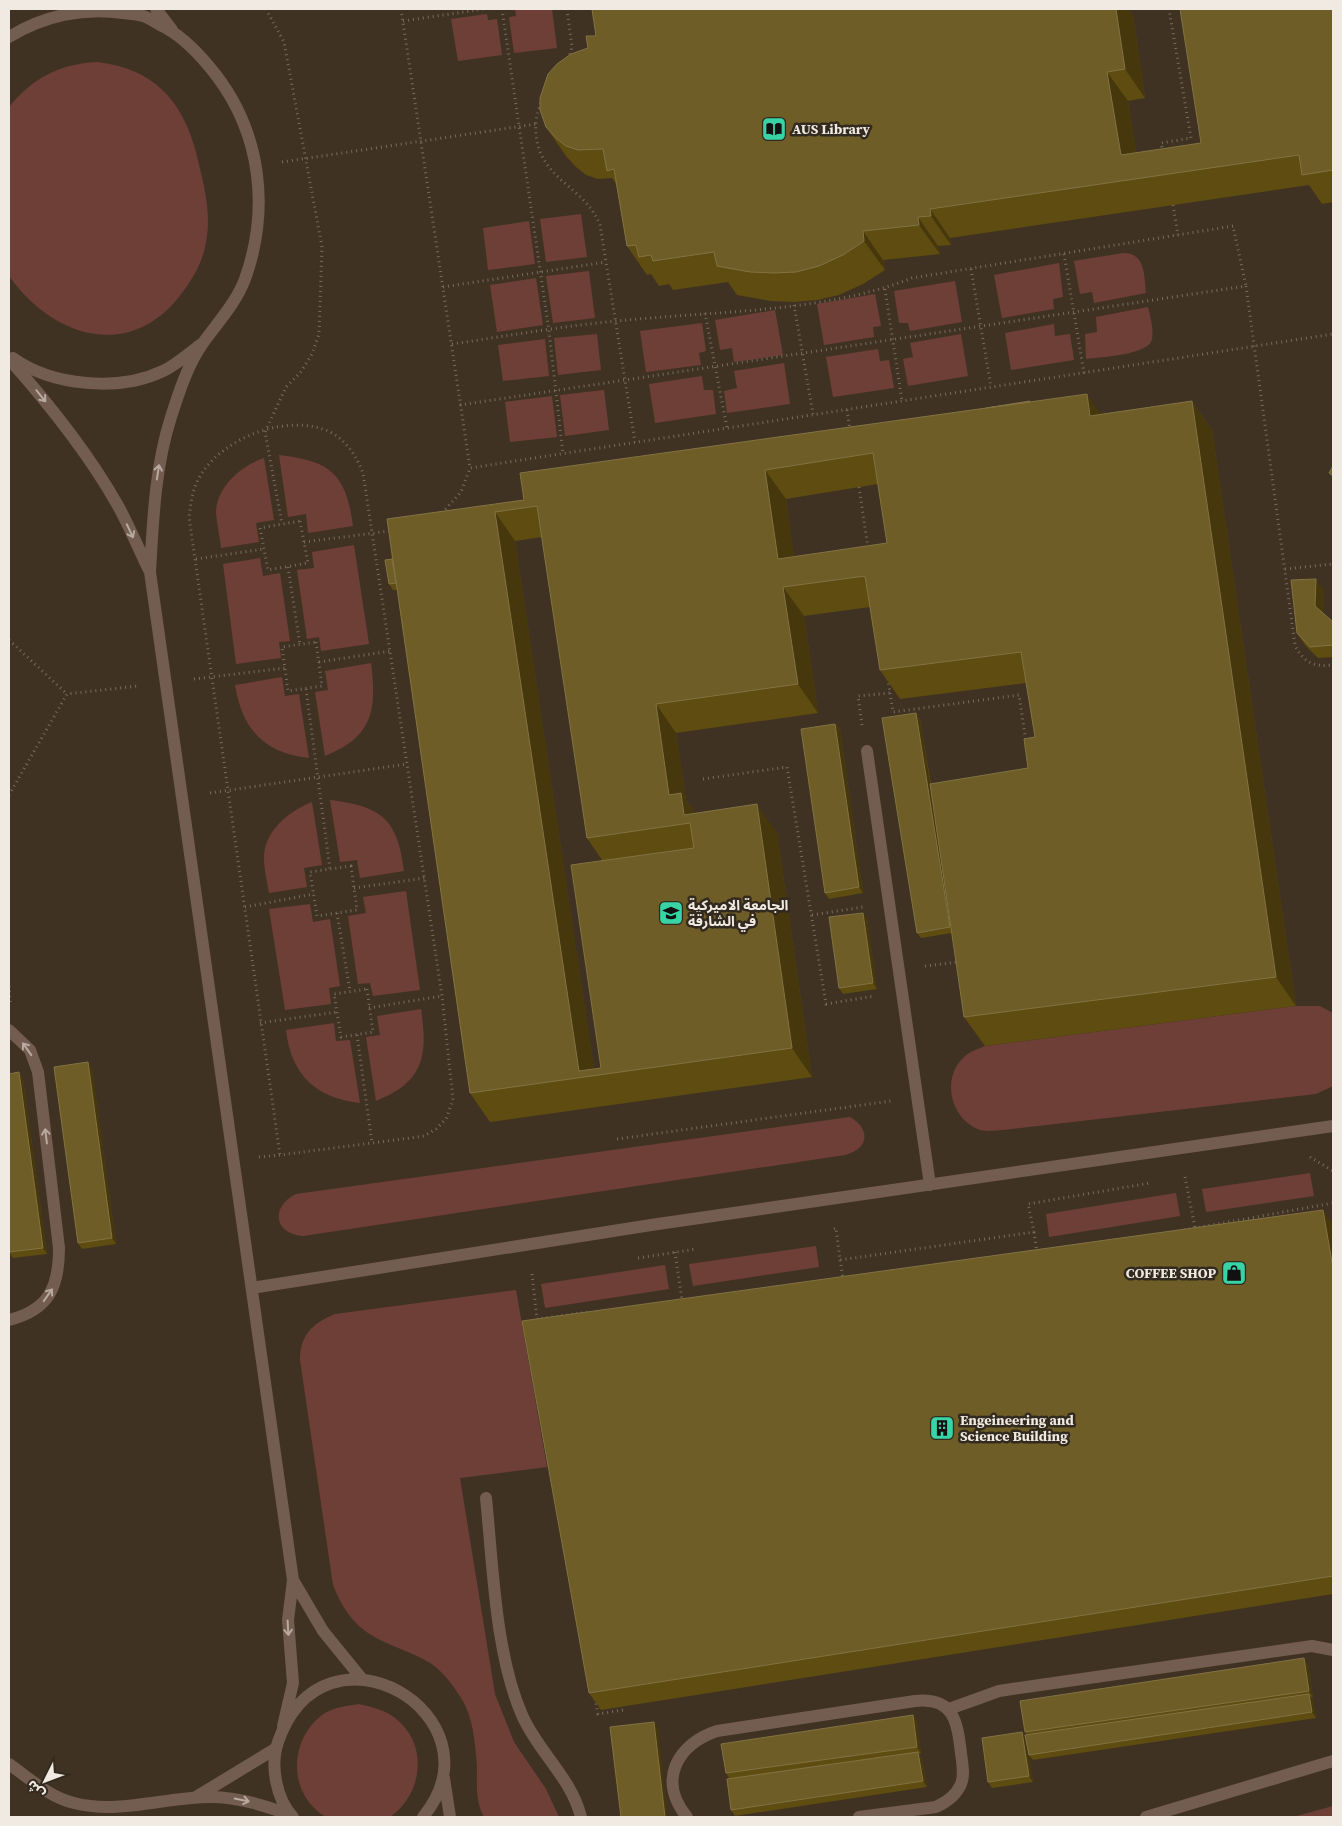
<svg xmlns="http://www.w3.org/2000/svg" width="1342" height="1826" font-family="'Source Serif 4','Noto Sans Arabic',serif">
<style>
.built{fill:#403222}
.green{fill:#6e3f37}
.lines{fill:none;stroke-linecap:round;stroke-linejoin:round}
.path{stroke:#746c62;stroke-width:3;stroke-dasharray:1 4;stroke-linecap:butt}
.minor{stroke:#735c50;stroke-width:12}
.wall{fill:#5e4c10;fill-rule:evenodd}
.shaded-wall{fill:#46370c}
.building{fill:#6e5d27;stroke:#827344;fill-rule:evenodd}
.oneway{stroke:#b8aaa1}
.labels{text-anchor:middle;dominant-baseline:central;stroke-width:5;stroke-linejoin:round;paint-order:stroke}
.poi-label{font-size:14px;font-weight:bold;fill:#f1eae3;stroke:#332a1f;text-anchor:start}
</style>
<rect width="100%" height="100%" fill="#332a1f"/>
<path class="built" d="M9,9H1333V1817H9Z"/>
<path class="green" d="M515,9H552L557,48L514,53L509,17L516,16Z
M487,14L488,20L497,19L502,55L458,61L451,19Z
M97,62C152,68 182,99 196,152C203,182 212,211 206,242C203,261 194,277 182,293C131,362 53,338 9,276V107C33,78 59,64 97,62Z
M581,214L587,257L546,262L540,219Z
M529,221L535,264L488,270L483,228Z
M1123,253C1146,253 1144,276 1146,293L1094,303L1092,292L1080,294L1074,261Z
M1059,263L1063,297L1053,299L1054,309L1002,318L994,275Z
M589,271L595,318L553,323L546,276Z
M536,278L543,325L497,332L490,285Z
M955,281L962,322L910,331L908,323H899L894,291Z
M875,294L881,326L873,327L874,337L824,345L817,304Z
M1148,307C1150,316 1154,329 1152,339C1150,355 1100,357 1086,359L1085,334L1097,332L1096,317Z
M775,310L783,355L734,362L732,348L720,350L715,320Z
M702,323L706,351L699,353L701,365L646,372L640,331Z
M1054,324L1055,336L1070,334L1074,360L1011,370L1005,333Z
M597,334L601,370L558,375L554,338Z
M961,334L968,376L908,386L903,359L913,357L910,343Z
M545,339L549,376L503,381L498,345Z
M878,349L880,361L889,360L894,388L833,397L826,357Z
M784,363L790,404L727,413L724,391L737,388L734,371Z
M702,376L704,390H713L716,414L655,423L649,384Z
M604,390L609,430L565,436L560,395Z
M552,396L557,437L510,442L505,402Z
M279,455C330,461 346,473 353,526L308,533L306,514L288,517Z
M264,458L274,520L256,523L259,542L221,548C220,537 217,525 216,513C216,487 242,465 264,458Z
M354,545L369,644L321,651L319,637L307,639L297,570L314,568L312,552Z
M260,558L263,576L280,573L290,641L279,642L281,658L236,664L223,564Z
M371,663C377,710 373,737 325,756L315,692L328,690L325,671Z
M282,677L285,696L299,694L309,758C264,753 242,729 235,685Z
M330,800C381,806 398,819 404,871L360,878L357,860L340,862Z
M312,802L322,865L304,868L307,887L269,893C267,881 264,869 264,858C264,831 289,811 312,802Z
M406,891L420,990L373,996L370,983L358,984L348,916L366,913L363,897Z
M310,904L313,922L330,919L340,986L329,988L331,1004L285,1010L269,909Z
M1296,1006H1320L1333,1013V1086L1316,1094L1003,1130C996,1130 986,1132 980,1130C950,1119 941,1078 964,1057C969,1052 978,1049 985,1046Z
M421,1009C428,1056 424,1082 376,1101L366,1037L380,1035L377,1016Z
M334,1023L336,1041L350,1040L360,1103C316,1098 291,1075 286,1030Z
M850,1117C871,1129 869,1149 845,1155L303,1236C274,1234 270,1207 296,1194Z
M1310,1173L1314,1196L1206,1212L1202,1189Z
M1176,1193L1180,1216L1049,1237L1046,1214Z
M816,1246L819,1267L693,1286L689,1264Z
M665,1265L669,1289L545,1308L541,1284Z
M516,1290L547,1467L460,1478L495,1694L514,1742L546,1789L559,1817H484C475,1801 477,1783 477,1765C475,1742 473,1714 459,1695C451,1682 439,1667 425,1660C403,1648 375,1642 357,1624C346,1613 339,1600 333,1585L300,1360C300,1335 313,1323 335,1314Z
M359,1704C372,1707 385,1710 395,1718C429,1744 423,1794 390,1817H326C288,1795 288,1741 322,1715C333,1707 347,1706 359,1704Z
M1333,1806V1817H1293Z"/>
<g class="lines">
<path class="path" d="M266,9L284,42L322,247L319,334L312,354L300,373L286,387L265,432L282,524
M401,9L470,468L1333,334
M502,9L549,331L563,454
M567,9L572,47L569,57
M403,21L484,9
M541,103C537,113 535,123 536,133C539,180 585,186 600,225L635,442
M1163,152L1161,143L1191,138L1169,9
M282,162L536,124
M1173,205L1178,235
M1064,254L1084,373
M971,269L991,387
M443,287L606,262
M885,289L902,401
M794,305L813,414
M705,313L727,428
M452,344C507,336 562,326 617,321C712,311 824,313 912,278L1233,226L1246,286
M460,405L1246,286L1295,645C1303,663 1315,667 1333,665
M847,410L850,431
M859,487L868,548
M442,513L461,492L470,468
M300,521L308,563L268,570L260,528Z
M304,542L390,531
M196,559L264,549
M288,567L300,645
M1285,569L1333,564
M9,640L67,694
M316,642L322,686L288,691L282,647Z
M319,662L391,651
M194,679L285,668
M306,689L330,869
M890,693L893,712L1019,695L1026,742
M862,725L858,696L890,693L888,679
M703,779L787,767L826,1004L875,996
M210,793L407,764
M9,795L67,694L138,686
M351,866L357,910L317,916L310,872Z
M354,888L425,878
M245,907L314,894
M337,913L350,991
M812,915L863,907
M925,966L959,962
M9,986L10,1002
M367,989L373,1032L341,1037L334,994Z
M369,1008L442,996
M260,1023L337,1012
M357,1035L372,1143
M617,1139L891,1101
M259,1157L280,1155L410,1138L424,1136L436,1129L446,1119L453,1100L442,996L363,473C356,456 347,441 330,432C288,412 219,438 198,480C192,491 191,504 189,517L280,1155
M1310,1157L1333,1171
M1185,1177L1195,1228
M834,1229L836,1228L840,1260L1034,1232L1028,1204L1150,1183
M1184,1230L1333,1203
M1034,1232L1037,1253
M675,1252L682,1300
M638,1258L696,1249
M840,1260L843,1278
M532,1274L537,1319L589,1312
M612,1646L623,1710L598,1714L586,1650Z"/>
<path class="minor" d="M156,9L172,30
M9,37C43,16 83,7 123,13C130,14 139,14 146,17C152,20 159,25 166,28C186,39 202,57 216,75C261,134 270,209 245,279C236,303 218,322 203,343C188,364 179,392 171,417C155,467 153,520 150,572L293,1580L288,1620L293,1683L283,1726
M13,358C52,386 119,392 163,371C176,365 188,354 200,345
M9,359C49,404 87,451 117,504C129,525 138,548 149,570
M867,751L930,1185
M9,1030L30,1050L38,1072L59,1248C59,1287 49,1310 9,1320
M252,1288L651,1225L1333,1126
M486,1498C493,1566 495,1653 522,1715C538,1752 571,1777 581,1817
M293,1580L323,1631L362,1679
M949,1709L999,1691L1026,1687L1312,1646L1333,1650
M9,1764C29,1778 49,1797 74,1803C120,1815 167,1796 214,1797C241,1798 266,1806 291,1815
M444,1778L450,1817
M196,1797L275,1749
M293,1817C276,1799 270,1765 278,1742C324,1608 506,1716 423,1817
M687,1817C657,1781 677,1744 717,1731L915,1701C954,1697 957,1721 961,1753C962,1763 965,1774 961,1784C956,1796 947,1802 936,1807L859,1817
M1146,1817L1333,1761"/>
</g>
<path class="wall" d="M592,9H1128L1133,15L1145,98L1128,101L1136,153L1201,143L1333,9V202L1322,204L1309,185L950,238L951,245L938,246L940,254L883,260L885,270L863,284L839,295L817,300L794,302L771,301L737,295L728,282L673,290L669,284L659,286L651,274L647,275L627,246L616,184L612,178L598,179L586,175L576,167L566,156L546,127L588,48L596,36Z
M1192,401L1212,430L1296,1006L985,1046L964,1017L952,933L921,938L917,933L916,713L920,719L931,784L1028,768L1035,737L1026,683L900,699L880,670L870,607L804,616L818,713L676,733L686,800L695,813L777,833L812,1077L490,1122L470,1093L397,590H393L389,584L392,559L387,519L524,500L1030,402L1101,414ZM878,484L887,543L794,557L786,499ZM542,537L587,838L602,860L601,1068L594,1069L515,541Z
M1324,590L1323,613L1332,621H1333V657L1318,658L1305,645L1297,633Z
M835,724L840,729L863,893L829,899L825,893Z
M867,918L877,989L843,994L839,988Z
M92,1068L116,1244L82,1249L78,1243Z
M23,1078L47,1254L13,1258L9,1252Z
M1333,1224V1594L601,1710L589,1693Z
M1308,1664L1313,1697H1311L1313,1700L1316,1718L1033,1760L1029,1755L1028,1751L1033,1782L992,1788L988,1782L1022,1732L1026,1737L1027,1734L1025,1732Z
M913,1715L917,1721L921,1753L919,1754L922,1758L927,1787L735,1816L731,1810L730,1779L726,1773Z"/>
<path class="shaded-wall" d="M1116,9H1128L1133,15L1145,98L1125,69Z
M1107,72L1128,101L1140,178L1121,155Z
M930,209L950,238L951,245L931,216Z
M918,217L938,246L940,254L919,225Z
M863,231L883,260L885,270L864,241Z
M1087,394L1107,423L1090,416Z
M1192,401L1212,430L1296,1006L1276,977Z
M765,470L786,499L798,585L778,559Z
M495,512L515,541L595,1075L579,1071Z
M1316,579L1324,590L1323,618L1315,606Z
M783,587L804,616L818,713L798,684Z
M656,704L676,733L686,800L701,822H689V824L669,795Z
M916,713L920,719L954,933L950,927Z
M835,724L840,729L863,893L859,887Z
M757,804L777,833L812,1077L792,1048Z
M863,913L867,918L877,989L873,983Z
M88,1062L92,1068L116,1244L112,1238Z
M19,1072L23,1078L47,1254L43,1248Z
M1323,1210L1333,1224V1268Z
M1304,1658L1308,1664L1313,1697L1309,1691Z
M1309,1694L1313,1700L1316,1718L1312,1712Z
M913,1715L917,1721L921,1753L917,1747Z
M654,1722L658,1728L668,1817H665Z
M1022,1732L1026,1738L1033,1782L1029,1776Z
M918,1752L922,1758L927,1787L923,1781Z"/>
<path class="building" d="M592,9H1116L1125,69L1107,72L1121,155L1201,143L1180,9H1333V170L1302,175L1299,155L930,209L931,216L918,217L919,225L863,231L864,241L843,255L819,266L796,272L774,273L750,272L717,266L714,252L653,261L651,255L639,257L636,245L627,246L614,169L607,171L603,149L578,150L566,146L556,138L546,127L540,110V98L548,74L557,64L571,54L588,48L586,36H596Z
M1087,394L1090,416L1192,401L1276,977L964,1017L930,784L1028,768L1024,739L1035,737L1021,652L880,670L865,576L783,587L798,684L656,704L669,795L681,793L684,815L757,804L792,1048L470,1093L387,519L524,500L520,473ZM873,453L887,543L778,559L765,470ZM537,506L587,838L690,823L694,848L571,865L601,1068L579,1071L495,512Z
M1030,401V402L986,408Z
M1333,466V476L1329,473Z
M392,559L396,583L389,584L385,560Z
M1316,579L1315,606L1332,621H1333V645L1310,647L1297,633L1291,580Z
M916,713L950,927L917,933L882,718Z
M835,724L859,887L825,893L801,729Z
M863,913L873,983L839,988L829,917Z
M88,1062L112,1238L78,1243L54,1067Z
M19,1072L43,1248L9,1252V1074Z
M1323,1210L1333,1268V1576L589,1693L522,1321Z
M1304,1658L1309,1691L1025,1732L1020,1701Z
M1309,1694L1312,1712L1029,1755L1025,1735Z
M913,1715L917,1747L726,1773L721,1744Z
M654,1722L665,1817H621L610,1727Z
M1022,1732L1029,1776L988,1782L982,1738Z
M918,1752L923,1781L731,1810L727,1779Z"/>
<defs><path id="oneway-shaft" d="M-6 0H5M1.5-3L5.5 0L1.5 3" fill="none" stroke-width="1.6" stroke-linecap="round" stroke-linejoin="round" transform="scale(1.25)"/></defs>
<g class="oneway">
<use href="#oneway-shaft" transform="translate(41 396) rotate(51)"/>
<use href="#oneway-shaft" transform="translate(158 472) rotate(-81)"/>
<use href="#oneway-shaft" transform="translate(130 531) rotate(65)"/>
<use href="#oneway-shaft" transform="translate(27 1049) rotate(-125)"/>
<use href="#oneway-shaft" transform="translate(46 1136) rotate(-97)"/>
<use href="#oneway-shaft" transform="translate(48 1295) rotate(-55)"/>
<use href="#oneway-shaft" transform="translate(288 1628) rotate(87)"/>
<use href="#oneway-shaft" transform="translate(242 1800) rotate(11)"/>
</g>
<defs>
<symbol id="library-square" viewBox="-11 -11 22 22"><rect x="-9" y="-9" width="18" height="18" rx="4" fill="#38d4a6" stroke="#332a1f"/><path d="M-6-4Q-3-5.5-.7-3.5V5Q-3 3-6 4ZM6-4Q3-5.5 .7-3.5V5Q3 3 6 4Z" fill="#111"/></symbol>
<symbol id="university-square" viewBox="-11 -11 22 22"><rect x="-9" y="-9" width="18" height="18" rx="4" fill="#38d4a6" stroke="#332a1f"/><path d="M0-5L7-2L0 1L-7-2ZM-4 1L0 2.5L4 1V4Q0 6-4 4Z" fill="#111"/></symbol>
<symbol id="shop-square" viewBox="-11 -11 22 22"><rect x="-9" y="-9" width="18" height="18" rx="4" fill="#38d4a6" stroke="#332a1f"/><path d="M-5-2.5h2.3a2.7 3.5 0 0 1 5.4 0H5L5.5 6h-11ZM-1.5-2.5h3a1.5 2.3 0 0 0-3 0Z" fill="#111"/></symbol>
<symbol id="building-square" viewBox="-11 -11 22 22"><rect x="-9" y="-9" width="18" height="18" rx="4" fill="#38d4a6" stroke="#332a1f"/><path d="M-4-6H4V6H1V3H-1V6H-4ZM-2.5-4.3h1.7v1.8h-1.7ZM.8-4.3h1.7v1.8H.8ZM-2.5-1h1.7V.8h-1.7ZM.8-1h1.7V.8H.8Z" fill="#111"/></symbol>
</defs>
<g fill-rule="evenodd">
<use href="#library-square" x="760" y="115" width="28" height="28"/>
<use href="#university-square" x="657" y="899" width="28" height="28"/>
<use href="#shop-square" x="1220" y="1259" width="28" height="28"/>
<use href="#building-square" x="928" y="1414" width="28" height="28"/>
</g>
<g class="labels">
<g class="poi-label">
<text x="792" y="129">AUS Library</text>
<text x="688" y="905">الجامعة الاميركية<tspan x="688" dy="16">في الشارقة</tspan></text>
<text x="1216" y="1273" text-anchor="end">COFFEE SHOP</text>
<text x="960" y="1420">Engeineering and<tspan x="960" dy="16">Science Building</tspan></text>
</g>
</g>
<rect width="1342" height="1826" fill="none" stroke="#f1eae3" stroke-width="20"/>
<g transform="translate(45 1781) rotate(228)" stroke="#332a1f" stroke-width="4" paint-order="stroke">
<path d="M0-4L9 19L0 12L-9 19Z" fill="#f1eae3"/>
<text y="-8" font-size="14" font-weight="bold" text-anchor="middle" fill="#f1eae3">ش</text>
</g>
</svg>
